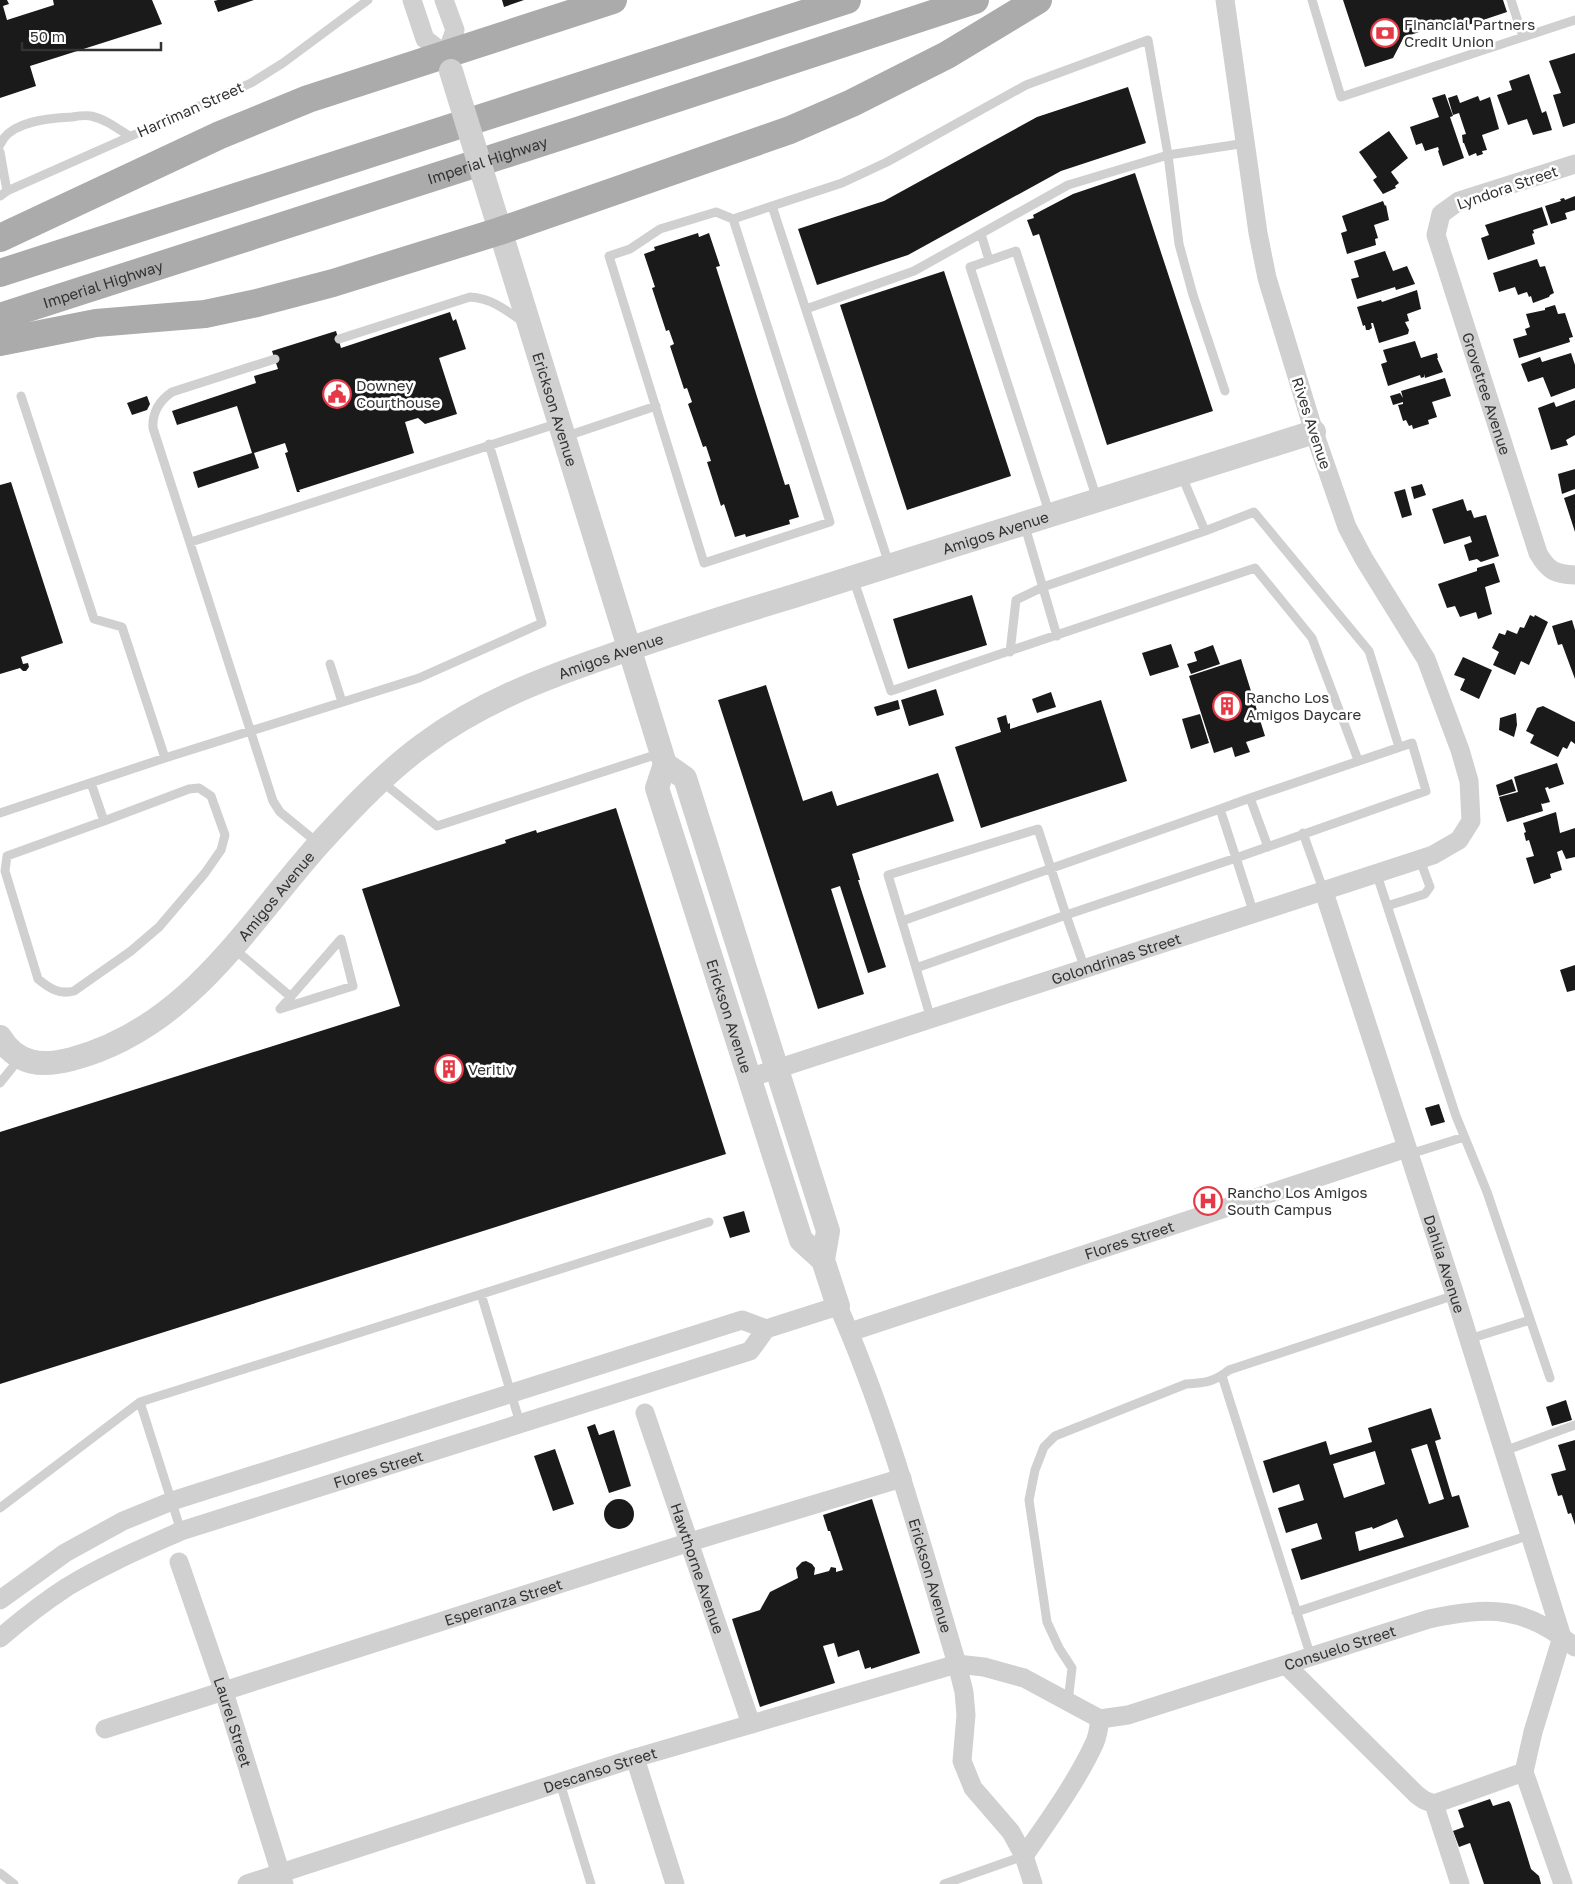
<svg xmlns="http://www.w3.org/2000/svg" width="1575" height="1884" font-family="'Golos Text',sans-serif">
<style>
.building{fill:#1a1a1a;fill-rule:evenodd}
.lines{fill:none;stroke-linecap:round;stroke-linejoin:round}
.service{stroke:#d0d0d0;stroke-width:9}
.minor{stroke:#d0d0d0;stroke-width:19}
.tertiary{stroke:#d0d0d0;stroke-width:24}
.primary{stroke:#ababab;stroke-width:28}
.tertiary-bridge{stroke:#d0d0d0;stroke-width:24}
.labels{text-anchor:middle;dominant-baseline:central;stroke-width:5;stroke-linejoin:round;paint-order:stroke}
.poi-label{font-size:15px;fill:#333;stroke:#fff;text-anchor:start}
.street-label{font-size:15px;fill:#333;stroke:#fff}
</style>
<rect width="100%" height="100%" fill="#fff"/>
<path class="building" d="M0,0H7L9,4L3,6L7,20L54,5L53,0H152L162,24L30,66L36,86L0,98Z
M218,0H254L218,12L214,1Z
M502,0H524L504,7Z
M1343,0H1503L1507,12L1453,30L1450,22L1404,37L1393,58L1365,67Z
M1575,53V123L1563,127L1553,95L1561,93L1549,61Z
M1529,74L1542,113L1546,111L1552,130L1533,135L1527,119L1508,125L1497,95L1512,90L1509,81Z
M1128,87L1146,143L1061,171L908,255L817,285L798,229L884,201L1037,117Z
M1445,94L1453,116L1450,117L1464,158L1443,166L1438,151L1439,150L1438,147L1425,151L1422,143L1416,145L1410,127L1439,117L1432,98Z
M1457,95L1460,103L1478,96L1480,101L1490,97L1499,129L1482,135L1487,150L1482,151L1483,154L1477,156L1476,153L1469,156L1464,143H1463L1462,135L1466,134L1459,113L1453,115L1448,98Z
M1389,131L1408,158L1391,172L1399,183L1395,186L1396,188L1383,194L1373,180L1377,177L1359,152Z
M1135,173L1213,411L1107,445L1039,234L1033,236L1027,220L1034,218L1033,215L1073,194Z
M1575,196V210L1565,213L1567,219L1551,224L1545,206L1561,201L1560,199L1564,198L1565,200Z
M1383,201L1385,206L1386,205L1389,220L1374,225L1378,238L1375,239L1376,245L1347,254L1341,233L1347,231L1342,216Z
M1542,207L1548,225L1533,230L1534,233L1532,234L1535,244L1488,260L1481,238L1489,235L1485,225Z
M698,233L699,237L709,233L720,266L716,267L785,485L789,484L799,517L789,520L790,524L746,537L745,534L735,537L724,504L721,506L707,462L711,461L706,446L703,447L688,404L692,402L687,388L684,389L670,346L674,344L669,330L666,331L652,288L655,287L644,254L655,250L654,247Z
M1385,251L1393,271L1407,266L1415,284L1396,290L1395,287L1357,299L1351,279L1359,277L1354,261Z
M1537,259L1540,267L1545,266L1554,293L1550,295L1549,297L1533,303L1531,296L1529,297L1527,292L1518,295L1515,287L1499,292L1493,273Z
M944,271L1011,476L907,510L840,305Z
M1417,290L1421,309L1407,314L1409,321L1405,322L1409,330L1408,334L1379,343L1373,323H1371L1372,328L1369,330H1366L1365,325L1363,326L1357,307L1381,300L1382,302Z
M1555,305L1558,314L1565,313L1573,337L1569,338L1570,342L1519,358L1513,339L1527,335L1525,329L1530,327L1526,314L1545,310V308Z
M450,312L453,321L456,319L466,349L439,358L457,414L425,424L418,418L405,422L414,453L299,490L300,492H297L285,453L288,452L285,443L254,453L259,468L198,488L193,472L252,453L237,406L177,425L172,411L256,383L254,376L278,369L272,351L336,331L341,348Z
M1415,341L1421,358L1437,353L1438,358H1437L1443,372L1425,378L1424,374V377L1421,378L1420,375L1388,386L1381,364L1387,362L1383,350Z
M1571,353L1575,365V388L1551,397L1543,377L1528,382L1521,364L1540,357L1542,362Z
M1445,378L1451,396L1432,402L1437,417L1428,420L1429,424L1413,429L1412,425L1409,426L1406,420L1403,421L1398,405L1403,404V402L1393,405L1390,396L1400,393L1403,398L1401,391Z
M147,396L150,404L147,410L132,415L127,403Z
M1575,400V435L1566,440L1568,445L1551,450L1538,408L1554,402L1556,407Z
M1575,469V489L1562,494L1558,474Z
M11,482L63,643L21,657L23,664L28,663L29,667L26,671H23L20,668L0,674V485Z
M1422,484L1426,495L1414,499L1411,487Z
M1405,489L1412,515L1402,518L1394,492Z
M1575,494V532L1564,498Z
M1463,499L1467,511L1471,510L1474,518L1486,515L1499,556L1481,562L1477,559L1469,561L1464,545L1472,542L1470,536L1444,544L1432,509Z
M1494,563L1500,582L1485,587L1492,614L1478,619L1476,612L1460,617L1455,606L1447,608L1438,584L1477,571V568Z
M972,595L987,645L908,669L893,619Z
M1530,615L1534,617L1535,615L1548,622L1529,665L1521,661L1515,675L1493,665L1499,652L1492,648L1499,633L1505,635L1507,630L1517,634L1520,627L1524,628Z
M1572,620L1575,630V679L1562,644L1558,645L1552,626Z
M1171,644L1179,667L1150,676L1142,653Z
M1213,645L1220,664L1191,674L1187,664L1197,661L1194,652Z
M1463,657L1492,670L1479,699L1460,690L1465,679L1454,675Z
M1241,659L1265,736L1246,742L1250,752L1235,757L1232,747L1214,753L1189,676Z
M766,685L803,801L832,791L837,806L938,773L954,821L852,854L860,880H858L886,967L868,973L840,886L831,889L864,994L818,1009L718,700Z
M936,689L944,715L909,726L901,700Z
M1051,692L1056,707L1037,713L1032,699Z
M898,700L900,709L877,716L874,707Z
M1101,700L1127,781L981,828L955,747L1001,732L997,718L1006,715L1008,724L1010,723V729Z
M1543,706L1575,722V744L1571,741L1567,749L1563,747L1558,757L1530,743L1534,735L1526,731L1537,708Z
M1516,713L1517,725L1514,737L1499,730L1500,718Z
M1200,714L1209,743L1191,749L1182,719Z
M1557,763L1564,784L1549,789L1548,787L1545,788L1550,802L1542,804L1541,803L1543,811L1507,822L1499,797L1518,792L1514,777Z
M1512,779L1516,791L1499,796L1496,785Z
M616,808L726,1154L0,1384V1132L400,1006L362,889L506,843L505,840L536,830L537,833Z
M1556,812L1560,833L1575,828V857L1566,859L1562,850L1557,852L1562,870L1550,874L1551,878L1534,884L1526,858L1534,856L1529,840L1526,841L1524,833L1526,832L1523,823Z
M1575,965V990L1567,992L1560,970Z
M1439,1104L1445,1122L1431,1126L1425,1108Z
M744,1211L750,1232L730,1238L723,1217Z
M1566,1400L1572,1420L1552,1426L1546,1407Z
M1431,1408L1441,1439L1435,1441L1452,1497L1459,1495L1469,1527L1301,1580L1291,1549L1322,1539L1317,1523L1286,1533L1278,1508L1304,1500L1299,1484L1273,1493L1263,1461L1326,1441L1330,1455L1372,1442L1368,1428ZM1427,1444L1444,1499L1429,1504L1411,1449ZM1375,1451L1385,1484L1344,1498L1333,1464ZM1397,1519L1404,1537L1359,1551L1355,1532L1372,1527L1373,1529Z
M595,1424L599,1435L614,1430L631,1486L609,1493L587,1427Z
M1575,1440V1525L1571,1513L1568,1514L1562,1495L1558,1496L1551,1474L1566,1470L1558,1445Z
M555,1449L574,1504L553,1511L534,1456Z
M872,1499L920,1653L871,1669V1667L865,1669L859,1650L838,1657L834,1643L823,1646L835,1683L760,1707L732,1619L760,1610L770,1592L798,1578L796,1568L802,1562L806,1561L812,1564L815,1568L814,1575L829,1571L831,1567L836,1568V1572L843,1570L830,1531H828L823,1515Z
M604 1514a15 15 0 1 1 30 0a15 15 0 1 1-30 0Z
M1490,1799L1493,1806L1509,1801L1511,1804L1531,1869L1539,1876L1541,1884H1484L1470,1843L1459,1847L1453,1831L1464,1827L1458,1810Z"/>
<g class="lines">
<path class="service" d="M1312,0L1341,97L1575,20
M1511,0L1523,37
M0,145C9,121 50,118 72,117C78,116 85,115 91,116C105,119 117,128 129,136
M0,152L7,191
M0,196L7,191L251,83L283,63L368,0
M716,212L733,219L830,522L704,563L609,256L630,249L660,229Z
M733,219L772,206
M981,234L989,260
M806,309L914,271L1068,185L1168,155L1179,244L1193,295L1225,391
M339,339L470,297C491,298 506,310 523,322
M275,359L172,392C159,401 152,412 153,428L273,801L280,812L319,844
M21,396L94,619L122,627L165,758
M564,437L656,406
M1181,474L1205,531L1254,512L1369,651L1399,747
M1050,515L970,267L1016,251L1097,499
M1024,523L1057,636
M191,542L559,423
M889,564L772,206L842,183L887,162L1026,85L1148,40L1168,155L1246,143
M853,578L891,691L1255,568L1312,638L1358,760
M1010,652L1016,600L1043,587L1205,531
M330,664L342,702
M381,781L437,826L661,753
M91,783L104,821L7,856L5,871L38,979C49,988 59,995 74,991L131,951L159,927L205,873L221,850L225,835L211,796L199,788L189,789L104,821
M1220,809L1250,798
M0,813L165,758L419,678L542,623L489,444
M1303,833L1324,892
M1377,875L1456,1116L1487,1192L1550,1378
M1387,906L1425,894L1430,887L1420,860
M902,921L1220,809L1236,858L1426,791L1412,743L1250,798L1268,847
M341,939L353,986L280,1009Z
M233,948L291,997
M916,968L888,875L1038,829L1066,915L1236,858L1254,914
M931,1019L916,968L1066,915L1085,969
M0,1083L20,1058
M1410,1154L1464,1137
M481,1294L520,1423
M1469,1339L1530,1320
M1222,1376L1311,1657
M140,1402L181,1531
M1504,1451L1575,1425
M0,1508L140,1402L709,1222
M1296,1612L1530,1535
M1068,1702L1072,1668L1059,1648L1047,1622L1029,1500L1035,1470L1044,1447L1055,1436L1186,1384C1205,1383 1214,1382 1229,1370L1455,1295
M560,1783L591,1884
M0,1873L14,1884
M944,1884L1024,1856"/>
<g class="minor">
<path d="M412,0L425,39L446,55L455,30L444,0"/>
<path id="s1" d="M1575,164L1459,201L1441,214L1436,235L1538,553C1548,571 1555,574 1575,575"/>
<path id="s2" d="M1324,892L1455,1295L1562,1637L1533,1732L1524,1772"/>
<path id="s3" d="M749,1078L1433,855L1459,840L1471,821L1469,781L1460,750L1426,659L1364,559L1347,527L1314,432L1267,278L1258,233L1225,0"/>
<path id="s4" d="M850,1332L1407,1148"/>
<path id="s5" d="M645,1413L751,1724"/>
<path id="s6" d="M179,1562L224,1692L284,1884"/>
<path d="M0,1600L65,1553L123,1521L172,1501L742,1320L766,1329"/>
<path id="s7" d="M0,1638C21,1620 44,1602 67,1587C103,1565 143,1548 181,1531L750,1351L766,1329L838,1306C889,1421 921,1544 957,1664L964,1692L966,1715L962,1761L973,1788L1011,1832L1024,1856L1033,1884"/>
<path d="M1286,1665L1417,1795L1424,1800L1434,1804L1460,1884"/>
<path id="s8" d="M105,1729L690,1542L902,1478"/>
<path d="M635,1758L675,1884"/>
<path d="M1434,1804L1524,1772L1563,1884"/>
<path d="M1024,1856C1048,1821 1078,1780 1095,1742C1098,1735 1099,1726 1100,1719"/>
<path id="s9" d="M247,1884L635,1758L957,1664L984,1667L1024,1678L1100,1719L1128,1715L1429,1619C1491,1606 1524,1606 1575,1647"/>
</g>
<g class="tertiary">
<path id="s10" d="M483,175L665,764L657,788L801,1240L823,1260"/>
<path d="M665,764L685,778L828,1231L823,1260L838,1306"/>
<path id="s11" d="M0,1037C17,1065 42,1067 72,1059C188,1028 245,927 319,844C351,809 385,773 423,745C479,703 542,679 606,657C668,635 731,615 794,596C967,541 1140,487 1314,432"/>
</g>
<g class="primary">
<path d="M0,238L220,135L308,99L613,0"/>
<path d="M0,273L847,0"/>
<path id="s12" d="M0,317L577,131L975,0"/>
<path d="M0,342L96,323L205,314L257,303L333,283L500,231L790,130L852,103L947,55L1038,0"/>
</g>
<path class="tertiary-bridge" d="M451,71L483,175"/>
</g>
<defs>
<symbol id="bank-ring" viewBox="-11 -11 22 22"><circle r="9.5" fill="#fff" stroke="#e63946" stroke-width="1.5"/><path d="M-6-4H6V4H-6ZM0-2.3a2.3 2.3 0 1 0 0 4.6a2.3 2.3 0 1 0 0-4.6Z" fill="#e63946"/></symbol>
<symbol id="civic-ring" viewBox="-11 -11 22 22"><circle r="9.5" fill="#fff" stroke="#e63946" stroke-width="1.5"/><path d="M-.6-6.5H3V-4.5H.6V-3L4-1V1h2V6H-6V1h2V-1L-.6-3ZM-1.2 2.5V6h2.4V2.5Z" fill="#e63946"/></symbol>
<symbol id="building-ring" viewBox="-11 -11 22 22"><circle r="9.5" fill="#fff" stroke="#e63946" stroke-width="1.5"/><path d="M-4-6H4V6H1V3H-1V6H-4ZM-2.5-4.3h1.7v1.8h-1.7ZM.8-4.3h1.7v1.8H.8ZM-2.5-1h1.7V.8h-1.7ZM.8-1h1.7V.8H.8Z" fill="#e63946"/></symbol>
<symbol id="hospital-ring" viewBox="-11 -11 22 22"><circle r="9.5" fill="#fff" stroke="#e63946" stroke-width="1.5"/><path d="M-5-5h3v3.5h4V-5h3V5h-3V1.5h-4V5h-3Z" fill="#e63946"/></symbol>
</defs>
<g fill-rule="evenodd">
<use href="#bank-ring" x="1369" y="17" width="32" height="32"/>
<use href="#civic-ring" x="321" y="378" width="32" height="32"/>
<use href="#building-ring" x="1211" y="690" width="32" height="32"/>
<use href="#building-ring" x="433" y="1053" width="32" height="32"/>
<use href="#hospital-ring" x="1192" y="1185" width="32" height="32"/>
</g>
<g class="labels">
<g class="poi-label">
<text x="1404" y="24">Financial Partners<tspan x="1404" dy="17">Credit Union</tspan></text>
<text x="356" y="385">Downey<tspan x="356" dy="17">Courthouse</tspan></text>
<text x="1246" y="697">Rancho Los<tspan x="1246" dy="17">Amigos Daycare</tspan></text>
<text x="468" y="1069">Veritiv</text>
<text x="1227" y="1192">Rancho Los Amigos<tspan x="1227" dy="17">South Campus</tspan></text>
</g>
<g class="street-label">
<text transform="translate(190 109) rotate(-24)">Harriman Street</text>
<text stroke="none"><textPath href="#s12" startOffset="512">Imperial Highway</textPath></text>
<text transform="translate(1507 187) rotate(-19)">Lyndora Street</text>
<text stroke="none"><textPath href="#s12" startOffset="108">Imperial Highway</textPath></text>
<text stroke="none"><textPath href="#s1" startOffset="332">Grovetree Avenue</textPath></text>
<text stroke="none"><textPath href="#s10" startOffset="245">Erickson Avenue</textPath></text>
<text transform="translate(1312 423) rotate(72)">Rives Avenue</text>
<text stroke="none"><textPath href="#s11" startOffset="1172">Amigos Avenue</textPath></text>
<text stroke="none"><textPath href="#s11" startOffset="768">Amigos Avenue</textPath></text>
<text stroke="none"><textPath href="#s11" startOffset="348">Amigos Avenue</textPath></text>
<text stroke="none"><textPath href="#s3" startOffset="386">Golondrinas Street</textPath></text>
<text stroke="none"><textPath href="#s10" startOffset="881">Erickson Avenue</textPath></text>
<text stroke="none"><textPath href="#s4" startOffset="294">Flores Street</textPath></text>
<text stroke="none"><textPath href="#s2" startOffset="391">Dahlia Avenue</textPath></text>
<text stroke="none"><textPath href="#s7" startOffset="418">Flores Street</textPath></text>
<text stroke="none"><textPath href="#s5" startOffset="164">Hawthorne Avenue</textPath></text>
<text stroke="none"><textPath href="#s7" startOffset="1196">Erickson Avenue</textPath></text>
<text stroke="none"><textPath href="#s8" startOffset="418">Esperanza Street</textPath></text>
<text stroke="none"><textPath href="#s9" startOffset="1149">Consuelo Street</textPath></text>
<text stroke="none"><textPath href="#s6" startOffset="169">Laurel Street</textPath></text>
<text stroke="none"><textPath href="#s9" startOffset="371">Descanso Street</textPath></text>
</g>
</g>
<path d="M22 42v8h139v-8" fill="none" stroke="#333333" stroke-width="2.5"/>
<text x="30" y="42" font-size="15" fill="#333333" stroke="#ffffff" stroke-width="4" paint-order="stroke">50 m</text>
</svg>
